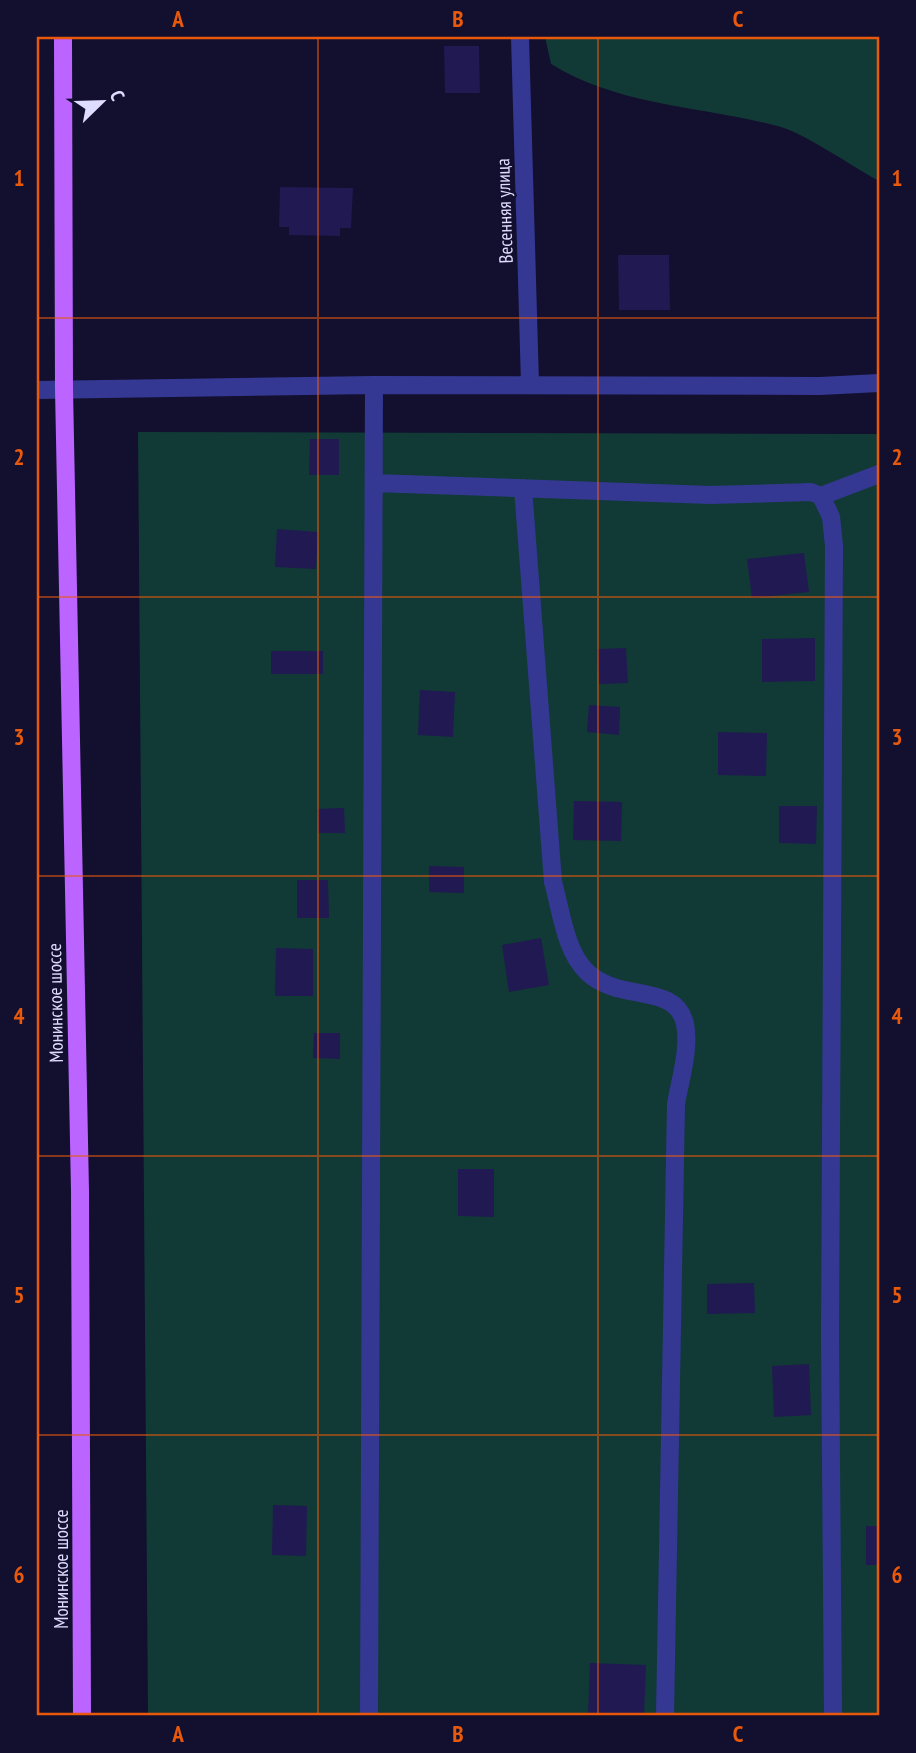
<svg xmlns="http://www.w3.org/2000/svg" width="916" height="1753" font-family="'PT Sans Narrow',sans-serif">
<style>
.green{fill:#113a36}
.building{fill:#211952}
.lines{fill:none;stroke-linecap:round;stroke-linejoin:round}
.minor{stroke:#353893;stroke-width:18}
.major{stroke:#bb64ff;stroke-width:18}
.grid{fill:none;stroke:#e8590c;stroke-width:2;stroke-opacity:0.55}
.labels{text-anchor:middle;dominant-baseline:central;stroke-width:5;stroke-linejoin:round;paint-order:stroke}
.street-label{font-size:19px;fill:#deddff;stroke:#120f2f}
.neatline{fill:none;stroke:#e8590c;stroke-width:2.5}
.grid-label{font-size:23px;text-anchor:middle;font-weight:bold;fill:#e8590c}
</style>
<rect width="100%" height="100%" fill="#120f2f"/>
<path class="green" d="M545,37H879V181C853,167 807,135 781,127C705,106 620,107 551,64Z
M138,432L879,434V1716H148Z"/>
<path class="building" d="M444,46H479L480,93H445Z
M280,187L353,188L351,228H340V236L289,235V227H279Z
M618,255H669L670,310H619Z
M310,439H339V475H309Z
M277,529L318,532L316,569L275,567Z
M804,553L809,592L752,598L747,559Z
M815,638V681L762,682V639Z
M626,648L628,683L599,684L597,649Z
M271,651H323V674H271Z
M420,690L455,692L453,737L418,735Z
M589,705L620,707L619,735L587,732Z
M718,732L767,733L766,776L718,775Z
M574,801L622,802L621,841L573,840Z
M779,806H817L816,844L779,843Z
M344,808L345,833H318L317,809Z
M429,866L464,867V893L429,892Z
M297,880H328L329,918H297Z
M541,938L549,985L509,992L502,945Z
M276,948L313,949V996H275Z
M314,1033H340V1059L313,1058Z
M458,1169H494V1217L458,1216Z
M754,1283L755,1313L707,1314V1284Z
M809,1364L811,1415L774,1417L772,1366Z
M273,1505L307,1506L306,1556L272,1555Z
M866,1526H879V1565H866Z
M590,1663L646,1665L644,1716H588Z"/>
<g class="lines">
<path class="minor" d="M520,37L530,384
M37,390L374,385L820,386L879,383
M375,483L710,495L811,492L821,496L831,517L834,546L830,1336L833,1716
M523,488L553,882C561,910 565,951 587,972C619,1003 676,982 685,1024C690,1049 680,1080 676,1104L665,1716
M821,496L879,474
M369,1716L374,385"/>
<path class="major" d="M63,37L64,389L80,1191L82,1716"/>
</g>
<path class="grid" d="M318,37V1716M598,37V1716M37,318H879M37,597H879M37,876H879M37,1156H879M37,1435H879"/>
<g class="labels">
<g class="street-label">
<text transform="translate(504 211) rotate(-92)">Весенняя улица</text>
<text transform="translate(55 1003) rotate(-91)">Монинское шоссе</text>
<text transform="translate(61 1569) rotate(-90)">Монинское шоссе</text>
</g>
</g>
<rect width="916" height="1753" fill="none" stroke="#120f2f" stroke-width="77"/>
<g transform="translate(102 102) rotate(67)" stroke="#120f2f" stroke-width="5" paint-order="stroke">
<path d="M0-5L12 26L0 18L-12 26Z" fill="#deddff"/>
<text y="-10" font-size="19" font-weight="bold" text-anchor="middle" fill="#deddff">С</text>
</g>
<rect x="38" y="38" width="840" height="1676" class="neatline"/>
<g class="grid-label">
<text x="178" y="27">A</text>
<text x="458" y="27">B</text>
<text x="738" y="27">C</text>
<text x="19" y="186">1</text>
<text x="897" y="186">1</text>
<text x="19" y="465">2</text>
<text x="897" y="465">2</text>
<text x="19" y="745">3</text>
<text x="897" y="745">3</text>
<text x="19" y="1024">4</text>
<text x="897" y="1024">4</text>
<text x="19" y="1303">5</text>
<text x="897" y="1303">5</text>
<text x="19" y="1583">6</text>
<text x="897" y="1583">6</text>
<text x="178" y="1742">A</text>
<text x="458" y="1742">B</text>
<text x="738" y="1742">C</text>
</g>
</svg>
